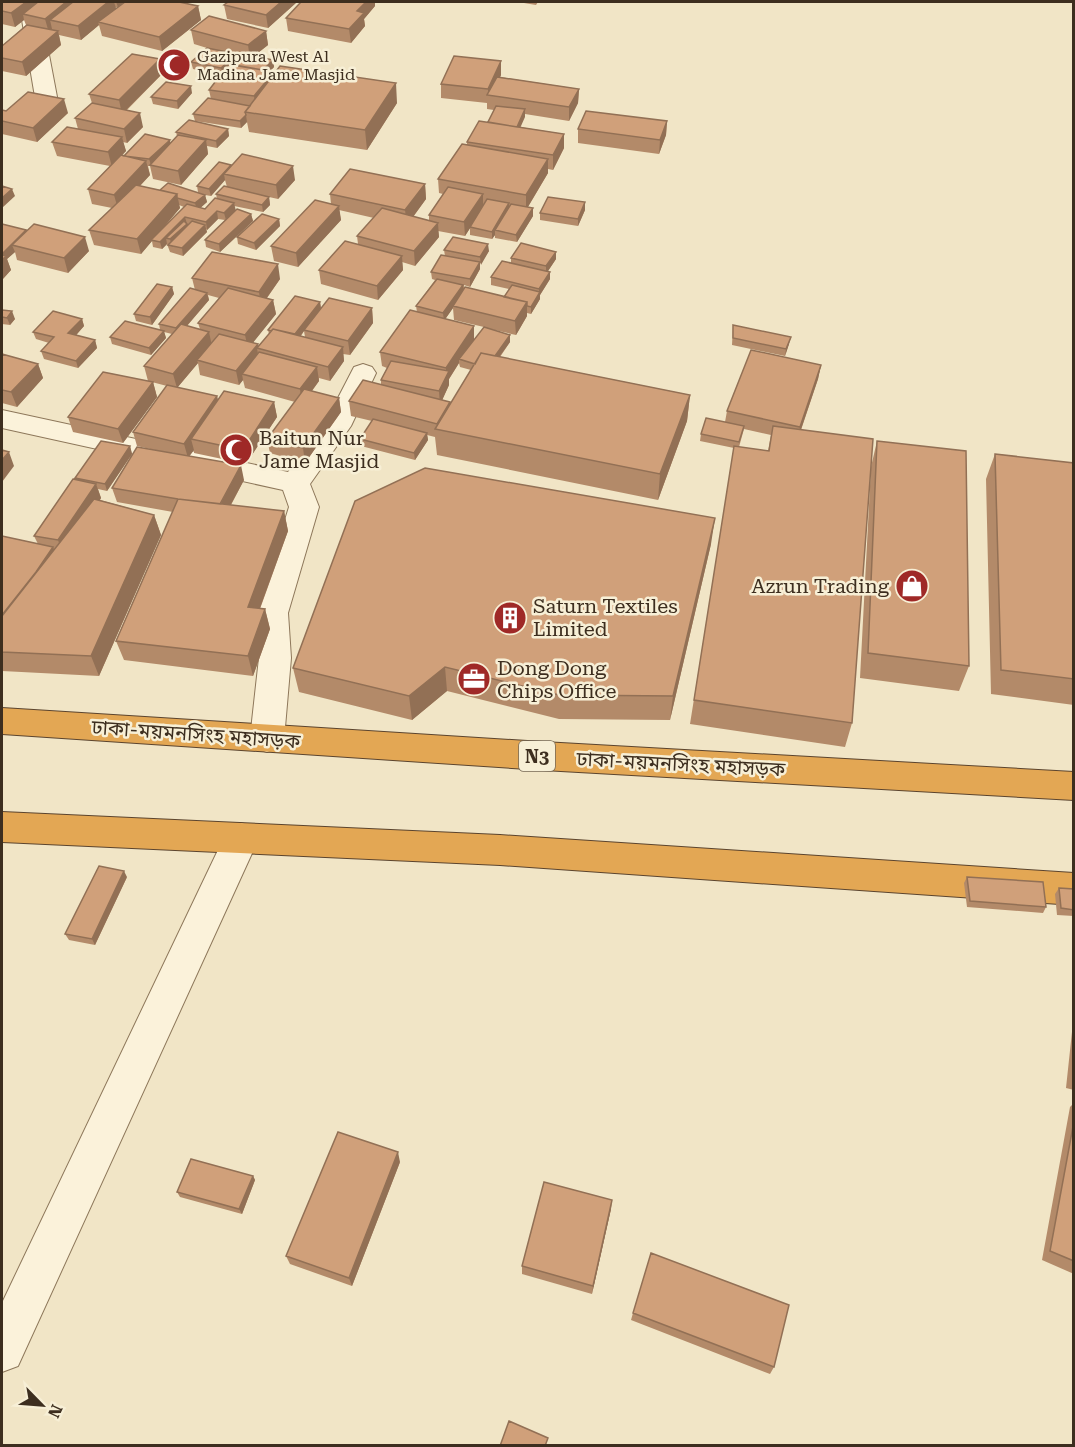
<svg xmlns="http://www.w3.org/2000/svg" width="1075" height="1447" font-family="'Roboto Serif','Noto Sans Bengali',serif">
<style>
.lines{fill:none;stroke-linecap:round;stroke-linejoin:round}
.street-casing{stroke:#8d775a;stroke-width:2}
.highway-casing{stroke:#5b442e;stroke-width:2}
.street{fill:#fbf2da;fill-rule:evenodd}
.highway{fill:#e3a754;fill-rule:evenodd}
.wall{fill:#b38a69;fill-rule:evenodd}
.shaded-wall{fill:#927055}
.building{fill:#d0a07a;stroke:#927055;stroke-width:1.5}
.labels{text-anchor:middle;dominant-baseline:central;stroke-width:5;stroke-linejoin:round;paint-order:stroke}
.far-poi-label{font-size:16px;fill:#3d2e1f;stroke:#f7efd6;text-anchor:start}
.shield{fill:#f7efd6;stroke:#756856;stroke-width:1.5}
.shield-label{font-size:18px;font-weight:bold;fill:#3d2e1f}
.poi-label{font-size:20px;fill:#3d2e1f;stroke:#f7efd6;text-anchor:start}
.street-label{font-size:20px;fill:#3d2e1f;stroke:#f7efd6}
</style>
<rect width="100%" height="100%" fill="#f1e5c6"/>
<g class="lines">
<defs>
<path id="street" d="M19,2H39L57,97L54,102L46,104L38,102L35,97Z
M363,364L372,367L376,373L351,426L310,484L319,507L288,613L291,658L284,739L279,748L267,752L255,748L250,739L259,658L256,613L289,507L283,490L2,428V410L288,472L325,423L354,367Z
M241,823L253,827L259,838L18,1366L2,1372V1303L229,827Z"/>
<path id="highway" d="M2,708L543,742L1074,772V800L543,770L2,734Z
M2,812L500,835L1074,873V905L500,865L2,842Z"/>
</defs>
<use href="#street" class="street-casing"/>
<use href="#highway" class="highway-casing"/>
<use href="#street" class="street"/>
<use href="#highway" class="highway"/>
</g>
<path class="wall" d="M2,2H124L118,7H115L116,9L125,2H181L198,6L201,20L162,51L102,36L99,25L81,40L59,35L61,45L26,76L2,71V46L26,25L24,20L15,27L2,24Z
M297,2L268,28L227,19L224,5Z
M518,2H538L536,5Z
M375,6L364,19L365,26L351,43L288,31L286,18Z
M191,30L266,31L268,45L254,56L273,60L274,67L270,71L274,72V73L397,103L367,150L249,132L247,122L241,128L195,121L193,114L211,99L209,90L220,75L193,69L191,62L207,48L194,44Z
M160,59L163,73L126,111L143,127L127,143L123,142L126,151L121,155L124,156L170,143L177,136L176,132L228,129L229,136L217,148L207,146L208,154L181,185L153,179L150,166H148L150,175L140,186L160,190L198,192L197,186L219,162L295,180L278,199L269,197L270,205L263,212L234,206L235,211L251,214L253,221L220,252L206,247L205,240L225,220L218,219L207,230L206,229L207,232L183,256L170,252L167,244L162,249L153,247L152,241L141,254L94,245L89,230L112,208L92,204L88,189L110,166L57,156L52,142L78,129L75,118L92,103L89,94ZM225,180L227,187L216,194L217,199L205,209L200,208L207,202L205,195L211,196ZM179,205L184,207L162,229L180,208Z
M501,61V75L500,77L579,89L578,103L569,121L525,114L520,127L564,134V148L553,170L548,169V173L528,207L533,208V216L517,242L495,238V235L492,239L470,235V228L465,236L438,231L439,237L415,266L402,262L403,270L378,300L321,284L319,270L358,244L357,236L374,218L339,210L341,220L298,267L274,261L271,246L331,204L330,194L425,184L426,199L413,217L429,221V215L443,194L439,193L438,179L467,145V142L488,122L494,110L487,109V103L441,98V84Z
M192,93L178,109L153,104L151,97Z
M2,110L6,111L68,113L37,142L2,134Z
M667,121L666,135L659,154L578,143V129Z
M585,202V210L578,226L540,220V213Z
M279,219L280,226L256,250L238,244L237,237Z
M2,224L26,230L27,232L89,251L68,273L17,260L15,252L7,259L11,270L2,280Z
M444,250L489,251L480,264V269L470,287L464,285V289L504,297L509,289L491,285V277L511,263V258L556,259L548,271L550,279L540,295V299L531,314L527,313V316L516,335L490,329L510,335V342L500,357L690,395L687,421L658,500L437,455L435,437L427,435L428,440L415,460L361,446L360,439L372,421L351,416L349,401L381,385V380L387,368L382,366L380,352L417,312L416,306L435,280L432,279L431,272L445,256ZM453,308L454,320L484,327L474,340V326L445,319ZM459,363L460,367L471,370L451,403L442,400L449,385V379Z
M192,278L280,279L267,298L273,300L276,314L253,342L258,346L269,334L268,330L320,302L321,308H372L373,323L350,355L343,354L344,361L330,381L319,378V381L312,391L339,398L341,412L305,463L270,453L267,439L295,402L245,388L243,380L239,385L200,375L198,363L177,388L217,396L218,400L274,402L277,417L246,464L194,453V450L189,456L244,480L231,505L284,511L288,531L260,609H265L270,629L253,676L124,660L116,641L173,512L117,502L112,488L159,451L137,446L133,432L167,386L148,381L144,366L172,334L164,332L166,338L151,355L112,344L110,337L160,330L159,324L195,290ZM208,295L219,298L198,323L200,329L187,326L209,300ZM304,331L305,337L301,336Z
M172,287L174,294L152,325L136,321L134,314Z
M2,310L15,319L10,325L2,324Z
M82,319L84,326L76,335L95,340L97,348L78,368L44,359L41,351L49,343L36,339L33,332Z
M733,325L789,344L785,356L732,345Z
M2,354L38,364L43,378L17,407L2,403Z
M821,365L818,379L801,430L852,723L845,747L690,724L734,448L700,441L701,434L725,422L727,411ZM744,429L771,435L768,451L739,447Z
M153,382L157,397L123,443L73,432L68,417Z
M877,441L969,666L959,691L860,678L871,467Z
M130,446L132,454L107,491L98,489L101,498L100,500L154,515L161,535L99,676L2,671V536L38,544L34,536L76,480L75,478Z
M995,454L1074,463V705L991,694L986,479Z
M711,544L670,720L559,719L447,691L412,720L299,692L293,668Z
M127,877L95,945L69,940L65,934Z
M967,877L1046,907L1043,913L967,907L964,883Z
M1059,888L1074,889V916L1057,915L1055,894Z
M1074,1013V1090L1066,1088Z
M1074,1103V1274L1042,1260L1070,1107Z
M400,1162L352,1286L290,1264L286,1256Z
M253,1176L255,1180L242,1214L180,1197L177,1192Z
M611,1209L592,1294L522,1274V1266Z
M633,1313L774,1367L770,1374L631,1320Z"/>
<path class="shaded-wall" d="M26,2H48L23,14L24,20L15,27L11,13Z
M66,2H87L50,20L52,29L49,33L45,19Z
M108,2H114L117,11L98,22L99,25L81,40L78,26Z
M116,2H124L118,7Z
M281,2H297L268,28L266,15Z
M366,2H375V6L364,19L365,26L351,43L349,29L357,11Z
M198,6L201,20L162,51L159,37Z
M58,31L61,45L26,76L22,62Z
M266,31L268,45L250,59L248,45Z
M237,54L238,61L223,75L221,68Z
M160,59L163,73L122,114L119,100Z
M273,60L274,67L260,82L259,75Z
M501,61V75L492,96L488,95V89Z
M274,72L276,86L256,110L254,96Z
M396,83L397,103L367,150L365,130Z
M191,86L192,93L178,109L177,101Z
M579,89L578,103L569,121V107Z
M64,99L68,113L37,142L33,128Z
M525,109V117L517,135V128Z
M140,113L143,127L127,143L124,129Z
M246,115L247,122L241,128L240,121Z
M667,121L666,135L659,154L660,140Z
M228,129L229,136L217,148L216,141Z
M564,134V148L553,170V155Z
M122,137L126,151L112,167L108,152Z
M170,140L171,147L151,165L149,159Z
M206,140L208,154L181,185L178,171Z
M548,159V173L526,210V195Z
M146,161L150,175L118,209L114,195Z
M231,165L224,174L225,180L211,196L209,189Z
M293,166L295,180L278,199L276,185Z
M425,184L426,199L407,225L405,210Z
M12,189L15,196L2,208V198Z
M177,194L180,208L153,240H151L152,241L141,254L137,239Z
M483,194V208L465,236L464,222Z
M205,195L207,202L197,211L195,203Z
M269,197L270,205L263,212L262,205Z
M585,202V210L578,226V219Z
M234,203L236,211L226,220L224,213Z
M509,203V211L495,230V235L492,239V232Z
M339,206L341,220L298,267L296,253Z
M533,208V216L517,242L516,235Z
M217,211L218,219L207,230L206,222Z
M251,214L253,221L220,252L219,244Z
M185,217L189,231L172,247L170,239L166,238L167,244L162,249L160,242Z
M279,219L280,226L256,250L254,243Z
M438,223L439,237L415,266L414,251Z
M205,225L207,232L183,256L182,248Z
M26,230L29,238L12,245L15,252L7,259L11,270L2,280V260L4,258L2,254Z
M85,237L89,251L68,273L64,258Z
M488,244L489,251L481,265L480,257Z
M556,252V259L546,274V266Z
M402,256L403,270L378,300L377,286Z
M480,262V269L470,287V279Z
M278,264L280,279L261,306L259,292Z
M550,272V279L540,295V299L531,314V307L539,293V289Z
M463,285L464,292L453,306V308L444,321L443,313Z
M172,287L174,294L152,325L150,317Z
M207,293L209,300L178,336L176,328Z
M273,300L276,314L248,349L245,335Z
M320,302L321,309L304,330V331L294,344L293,337Z
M527,302V316L516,335L515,321Z
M372,308L373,323L350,355L348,341Z
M12,311L15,319L10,325L7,318Z
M82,319L84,326L71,341L68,333Z
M474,326V340L459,359V363L449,379V385L440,405L439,391L446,376V368Z
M164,331L166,338L151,355L149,348Z
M209,332L212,346L197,360L198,363L177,388L173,374Z
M510,335V342L486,375V367Z
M791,337L789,344L785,356L786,349Z
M95,340L97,348L78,368L76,361Z
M258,344L259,349L257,348L259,360L242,374L243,380L239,385L236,371Z
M343,347L344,361L330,381L328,367Z
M38,364L43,378L17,407L11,392Z
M821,365L818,379L797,441L800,427Z
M317,367L319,381L302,404L300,389Z
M153,382L157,397L123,443L118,429Z
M690,395L687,421L658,500L660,474Z
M217,396L220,411L191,439L194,450L188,458L184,444Z
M339,398L341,412L305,463L303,448Z
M274,402L277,417L246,464L243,450Z
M427,433L428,440L415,460L414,453Z
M130,446L132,454L107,491L105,484Z
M9,452L14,466L2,482V460Z
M241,465L244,480L222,521L219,507Z
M96,484L101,498L63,555L58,540Z
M284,511L288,531L253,627L248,607Z
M154,515L161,535L99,676L91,656Z
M715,518L711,544L670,720L673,696Z
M53,547L59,561L6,616Z
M265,609L270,629L253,676L248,656Z
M445,667L447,691L412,720L409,696Z
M124,871L127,877L95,945L92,939Z
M398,1152L400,1162L352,1286L349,1278Z
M253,1176L255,1180L242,1214L239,1209Z
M612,1200L611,1209L592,1294L593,1286Z"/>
<path class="building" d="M2,2H26L11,13L2,11Z
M38,2H66L45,19L23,14Z
M73,2H108L78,26L50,20Z
M125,2H179L198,6L159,37L98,22Z
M228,2H281L266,15L224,5Z
M301,2H366L357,11L364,13L349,29L286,18Z
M209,16L266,31L248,45L191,30Z
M27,25L58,31L22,62L2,58V46Z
M207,48L237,54L221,68L191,62Z
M132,54L160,59L119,100L89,94Z
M243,54L273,60L263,70L232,65Z
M454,56L501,61L488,89L441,84Z
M229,64L274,72L254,96L209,90Z
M280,66L396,83L365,130L245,112Z
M497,77L579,89L569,107L487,95Z
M166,82L191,86L177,101L151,97Z
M28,92L64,99L33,128L2,121V110L6,111Z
M208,98L250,106L245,112L246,115L240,121L193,114Z
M92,103L140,113L124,129L75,118Z
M496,106L525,109L517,127L488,122Z
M586,111L667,121L660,140L578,129Z
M189,120L228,129L216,141L176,132Z
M479,121L564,134L553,155L467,142Z
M67,127L122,137L108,152L52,142Z
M145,134L170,140L149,159L124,156Z
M178,135L206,140L178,171L150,165Z
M462,144L548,159L526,195L438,179Z
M242,154L293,166L276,185L224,174Z
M121,155L146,161L114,195L88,189Z
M219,162L231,165L209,189L197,186Z
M350,169L425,184L405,210L330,194Z
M168,183L205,195L195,203L177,198V194L160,190Z
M136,185L177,194L137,239L89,230Z
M2,186L12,189L2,198Z
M224,186L269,197L262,205L216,194Z
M448,187L483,194L464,222L429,215Z
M548,197L585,202L578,219L540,213Z
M215,198L234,203L224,213L217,211L206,222L185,217L160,242L151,240L187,204L205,209Z
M487,199L509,203L492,232L470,227Z
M315,200L339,206L296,253L271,246Z
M511,204L533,208L516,235L495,230Z
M382,208L438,223L414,251L357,236Z
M237,209L251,214L219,244L205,240Z
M262,214L279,219L254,243L237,237Z
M184,221L187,224L170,239L166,238Z
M192,221L205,225L182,248L168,245Z
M2,224L26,230L2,254Z
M34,224L85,237L64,258L12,245Z
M453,237L488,244L480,257L444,250Z
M345,241L402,256L377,286L319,270Z
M521,243L556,252L546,266L511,258Z
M212,252L278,264L259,292L192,278Z
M2,255L6,256L2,260Z
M441,255L480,262L470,279L431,272Z
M502,261L550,272L539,289L491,277Z
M437,279L463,285L443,313L416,306Z
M157,284L172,287L150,317L134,314Z
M512,285L540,292L531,307L527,306V302L504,297Z
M465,287L527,302L515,321L453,306Z
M190,288L207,293L176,328L159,324Z
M228,288L273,300L245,335L198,323Z
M295,296L320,302L295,334L273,329L271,331L268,330Z
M329,298L372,308L348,341L304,330Z
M2,310L12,311L7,318L2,317Z
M410,310L474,326L446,368L380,352Z
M53,311L82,319L68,333L95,340L76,361L41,351L54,337L33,332Z
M125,321L164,331L149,348L110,337Z
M181,324L209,332L173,374L144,366Z
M733,325L791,337L786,349L733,338Z
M484,327L510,335L495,356L481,353L475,364L459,359Z
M273,329L343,347L328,367L257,348Z
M219,334L258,344L236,371L197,360Z
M751,350L821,365L800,427L727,411Z
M259,352L317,367L300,389L242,374Z
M481,353L690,395L660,474L435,429Z
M2,354L38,364L11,392L2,390Z
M391,361L449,371L439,391L381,380Z
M103,372L153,382L118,429L68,417Z
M363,380L450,402L437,424L349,401Z
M167,385L217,396L184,444L133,432Z
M304,389L339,398L303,448L267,439Z
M224,391L274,402L243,450L191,439Z
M706,418L744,426L739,442L701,434Z
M373,419L427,433L414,453L360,439Z
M773,426L873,439L852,723L694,700L734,446L769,451Z
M101,441L130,446L105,484L75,478Z
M877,441L966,451L969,666L868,653Z
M137,447L241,465L220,504L178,499L112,488Z
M2,450L9,452L2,460Z
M995,454L1074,463V679L1001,670Z
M425,468L715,518L673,696L559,695L445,667L409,696L293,668L355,501Z
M73,479L96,484L58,540L34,536Z
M94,499L154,515L91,656L2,652V616Z
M178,499L284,511L248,607L265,609L248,656L116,641Z
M2,536L53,547L36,572L2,615Z
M99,866L124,871L92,939L65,934Z
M967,877L1043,882L1046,907L970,901Z
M1059,888L1074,889V910L1061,908Z
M1074,1121V1261L1050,1251Z
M338,1132L398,1152L349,1278L286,1256Z
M191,1159L253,1176L239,1209L177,1192Z
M544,1182L612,1200L593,1286L522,1266Z
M651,1253L789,1305L774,1367L633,1313Z
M509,1421L548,1438L545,1446H500Z"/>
<defs>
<symbol id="mosque-disc" viewBox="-11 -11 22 22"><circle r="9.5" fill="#9f2927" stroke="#f7efd6"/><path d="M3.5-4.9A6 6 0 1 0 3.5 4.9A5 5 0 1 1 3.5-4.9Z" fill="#fff"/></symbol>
<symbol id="shop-disc" viewBox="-11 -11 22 22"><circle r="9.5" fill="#9f2927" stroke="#f7efd6"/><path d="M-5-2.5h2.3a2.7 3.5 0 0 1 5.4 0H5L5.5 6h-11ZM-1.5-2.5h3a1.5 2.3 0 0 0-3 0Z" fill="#fff"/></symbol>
<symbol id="building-disc" viewBox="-11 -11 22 22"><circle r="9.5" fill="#9f2927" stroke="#f7efd6"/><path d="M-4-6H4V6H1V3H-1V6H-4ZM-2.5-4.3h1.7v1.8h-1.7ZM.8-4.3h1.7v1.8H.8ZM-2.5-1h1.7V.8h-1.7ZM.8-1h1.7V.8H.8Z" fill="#fff"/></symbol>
<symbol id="office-disc" viewBox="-11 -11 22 22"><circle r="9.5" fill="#9f2927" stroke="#f7efd6"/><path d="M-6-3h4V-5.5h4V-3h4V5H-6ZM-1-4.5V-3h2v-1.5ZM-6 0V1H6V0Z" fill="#fff"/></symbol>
</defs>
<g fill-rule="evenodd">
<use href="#mosque-disc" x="155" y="46" width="38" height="38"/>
<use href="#mosque-disc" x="217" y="431" width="38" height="38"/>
<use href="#shop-disc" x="893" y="567" width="38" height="38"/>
<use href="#building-disc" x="491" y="599" width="38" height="38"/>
<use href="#office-disc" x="455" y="660" width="38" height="38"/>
</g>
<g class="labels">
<g class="far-poi-label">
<text x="197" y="56">Gazipura West Al<tspan x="197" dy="18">Madina Jame Masjid</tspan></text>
</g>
<rect class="shield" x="519" y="741" width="36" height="30" rx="4.5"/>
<g class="shield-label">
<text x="537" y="756">N3</text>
</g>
<g class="poi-label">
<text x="259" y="438">Baitun Nur<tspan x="259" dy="23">Jame Masjid</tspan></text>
<text x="889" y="586" text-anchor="end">Azrun Trading</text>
<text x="533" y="606">Saturn Textiles<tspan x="533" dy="23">Limited</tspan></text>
<text x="497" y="668">Dong Dong<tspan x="497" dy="23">Chips Office</tspan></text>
</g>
<g class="street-label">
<text transform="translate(196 734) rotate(4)">ঢাকা-ময়মনসিংহ মহাসড়ক</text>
<text transform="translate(681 764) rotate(3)">ঢাকা-ময়মনসিংহ মহাসড়ক</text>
</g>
</g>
<rect width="1075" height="1447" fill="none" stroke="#3d2e1f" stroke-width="6"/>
<g transform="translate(42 1405) rotate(115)" stroke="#f7efd6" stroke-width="4.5" paint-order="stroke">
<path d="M0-4.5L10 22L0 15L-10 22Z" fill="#3d2e1f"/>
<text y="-9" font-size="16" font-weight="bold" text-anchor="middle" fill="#3d2e1f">N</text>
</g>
</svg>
